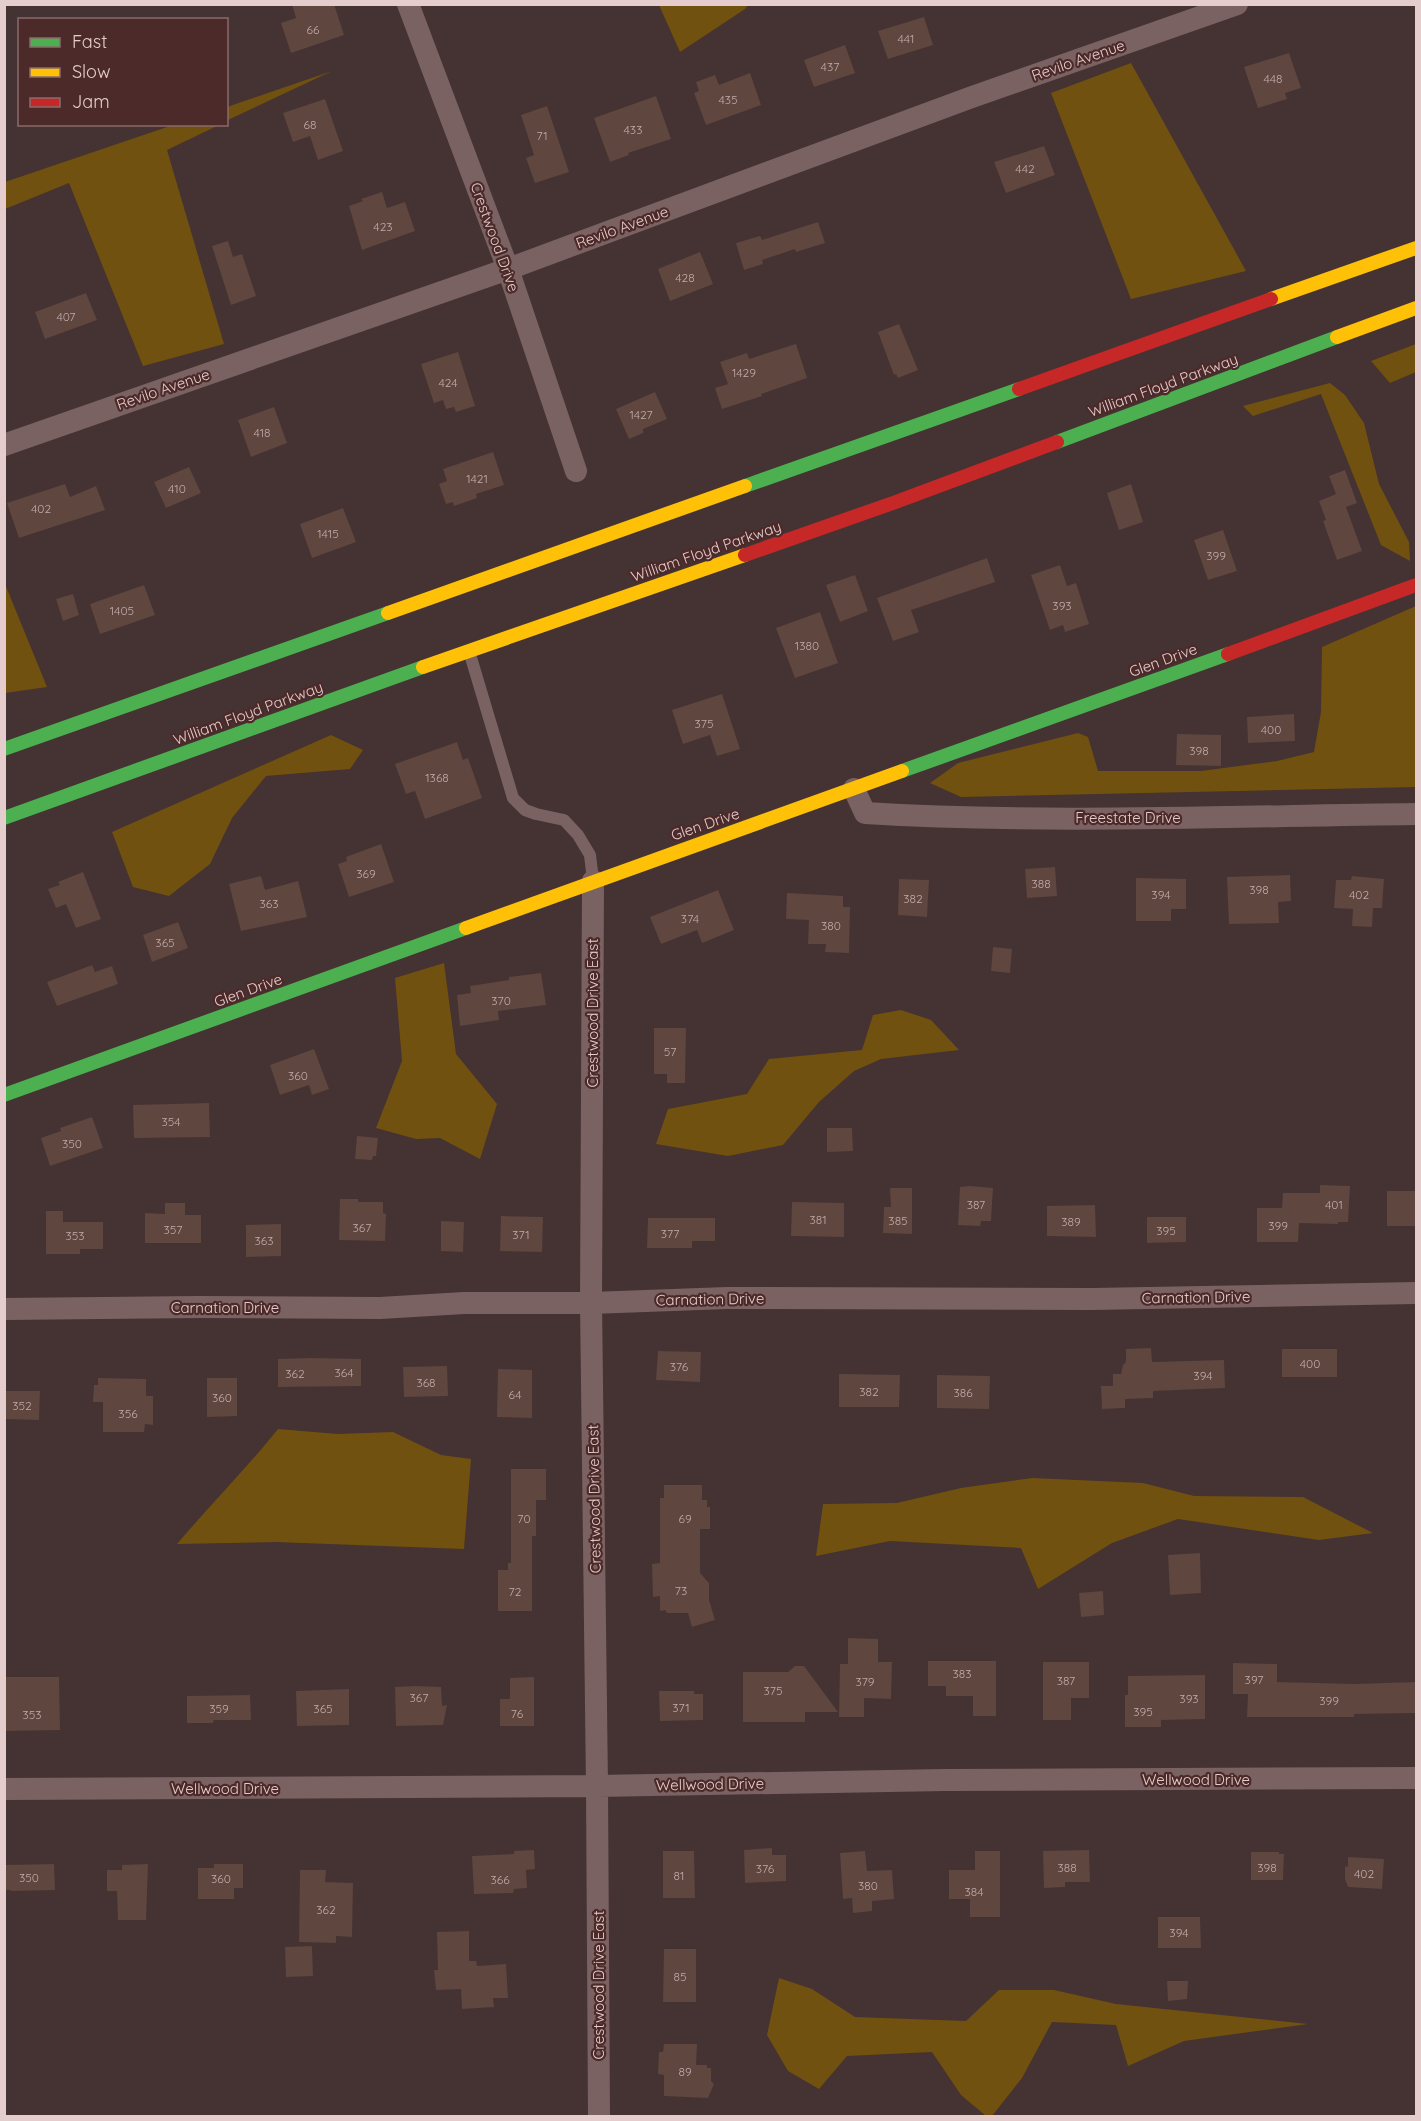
<svg xmlns="http://www.w3.org/2000/svg" width="1421" height="2121" font-family="Quicksand,sans-serif">
<style>
.forest{fill:#71510f}
.building{fill:#5f463f}
.lines{fill:none;stroke-linecap:round;stroke-linejoin:round}
.lane{stroke:#7b6262;stroke-width:12}
.street{stroke:#7b6262;stroke-width:22}
.fast{stroke:#4caf50;stroke-width:14}
.slow{stroke:#ffc107;stroke-width:14}
.jam{stroke:#c62828;stroke-width:14}
.labels{text-anchor:middle;dominant-baseline:central;stroke-width:4.5;stroke-linejoin:round;paint-order:stroke}
.number-label{font-size:12px;fill:#c3aba9}
.street-label{font-size:15px;fill:#e4cdcc;stroke:#4d2a2a}
</style>
<rect width="100%" height="100%" fill="#453232"/>
<path class="forest" d="M659,5H748L745,9L680,52Z
M1131,63L1246,271L1131,299L1051,93Z
M332,71L228,120L227,121V107Z
M173,125H219L167,150L224,344L143,366L69,183L5,209V182Z
M1416,344V372L1390,383L1371,361Z
M1330,383L1345,395L1364,423L1379,484L1409,542L1410,561L1381,545L1321,394L1253,416L1243,406Z
M5,584L47,687L5,693Z
M1416,606V787L961,797L930,783L958,763L1078,733L1088,737L1098,771H1201L1277,761L1314,752L1321,712L1322,647Z
M331,735L363,750L350,769L266,776L232,818L210,864L169,896L133,887L112,832Z
M444,963L456,1054L497,1104L480,1159L440,1138L416,1139L376,1128L402,1061L395,978Z
M901,1010L931,1020L959,1050L881,1059L854,1071L819,1102L783,1145L728,1156L656,1144L668,1109L747,1094L769,1059L862,1050L873,1015Z
M278,1429L338,1434L393,1432L441,1455L471,1459L464,1549L276,1542L177,1544C210,1505 246,1469 278,1429Z
M1032,1478L1143,1483L1194,1496L1303,1497L1373,1533L1319,1540L1178,1519L1112,1543L1038,1589L1021,1548L890,1541L816,1556L823,1504L897,1503L961,1488Z
M779,1978L812,1989L855,2017L966,2021L999,1990H1054L1116,2004L1308,2024L1184,2041L1128,2066L1116,2025L1052,2022L1022,2078L992,2116H986L961,2095L932,2052L847,2056L819,2089L788,2071L767,2035Z"/>
<path class="building" d="M292,4H334L344,35L291,53L281,23L296,18Z
M924,17L933,45L888,59L878,31Z
M845,45L855,73L814,87L804,60Z
M1289,53L1301,88L1285,93L1287,99L1258,108L1244,67Z
M750,73L761,105L706,125L694,93L699,91L696,82L715,75L719,85Z
M656,96L671,139L628,153L629,155L610,162L594,118Z
M325,99L343,151L318,160L310,136L293,142L283,113Z
M547,106L569,172L535,183L526,158L534,155L521,115Z
M1044,146L1055,175L1006,193L994,162Z
M382,192L387,208L405,202L415,231L362,250L349,206L363,201L361,199Z
M818,222L825,243L796,252L795,249L762,260L763,264L744,270L736,243L760,236L762,240Z
M228,241L233,257L242,254L256,296L231,305L212,246Z
M700,252L713,284L670,301L658,269Z
M86,293L97,320L45,339L35,312Z
M899,324L918,370L898,378L896,374L894,375L878,332Z
M796,344L807,378L761,394L762,396L722,409L715,388L728,384L720,362L747,353L749,359Z
M458,352L475,406L456,412L454,407L446,409L443,400L434,403L421,364Z
M655,392L667,419L643,429V433L629,439L616,409Z
M274,407L287,443L251,457L238,420Z
M493,452L504,485L476,494L477,498L454,506L453,502L446,504L439,484L447,481L443,469Z
M189,467L201,493L166,508L154,482Z
M1345,470L1357,503L1346,507L1362,551L1337,560L1323,521L1326,520L1319,501L1336,494L1329,476Z
M65,484L70,497L96,486L105,510L19,538L7,503Z
M1131,484L1143,522L1119,530L1107,493Z
M343,508L356,542L312,558L300,524Z
M1223,530L1237,571L1208,580L1194,540Z
M987,558L995,582L911,610L919,632L893,641L877,598Z
M1060,565L1067,586L1076,583L1089,624L1065,632L1063,625L1050,630L1031,575Z
M855,575L868,611L840,622L826,585Z
M144,585L155,615L100,634L90,604Z
M73,594L79,615L63,621L56,599Z
M820,612L838,663L795,678L776,628Z
M722,694L740,749L717,756L710,735L683,744L672,710Z
M1294,714L1295,741L1248,743L1247,717Z
M1177,734L1221,735V766L1176,765Z
M457,742L463,760L468,758L482,798L425,819L415,791L406,794L395,764Z
M381,844L394,882L349,897L338,864L347,861L346,857Z
M1055,867L1057,896L1027,898L1025,869Z
M83,872L101,919L76,928L66,904L56,908L48,889L60,885L58,882Z
M1290,875L1291,901L1278,902L1279,923L1229,924L1227,877Z
M261,876L265,890L298,881L307,917L241,931L229,884Z
M1352,876L1384,879L1382,908H1373L1372,927L1352,926L1353,909L1334,908L1336,880H1351Z
M1136,878L1186,879V909H1171V921H1136Z
M899,879L929,880L927,917L898,915Z
M718,890L734,930L702,943L697,930L661,944L650,917Z
M787,893L843,896V907H850L849,953L825,952L826,944H808L809,920L786,919Z
M178,922L188,948L152,962L143,935Z
M993,947L1012,949L1010,973L991,971Z
M92,965L95,972L112,966L118,984L57,1006L47,982Z
M541,973L546,1005L498,1011L499,1020L460,1026L457,995L471,993L470,986L509,980V977Z
M654,1028H686L685,1083H667V1074H654Z
M314,1049L329,1089L312,1095L309,1085L280,1095L270,1065Z
M209,1103L210,1137L134,1138L133,1105Z
M92,1117L103,1148L50,1166L41,1138L61,1131L60,1128Z
M827,1128H852L853,1151L827,1152Z
M357,1136L378,1138L376,1156H373L372,1160L355,1159Z
M1320,1185L1350,1186L1348,1222H1338V1224L1299,1223L1298,1242H1257V1208H1282L1283,1193H1320Z
M970,1186L993,1188L991,1221H981L980,1226L958,1225L960,1187Z
M890,1188H912V1234L883,1233L884,1207H891Z
M1387,1191H1416V1226H1387Z
M340,1199H358V1202H383V1213L386,1214L385,1241L339,1240Z
M792,1202L844,1203V1237L791,1236Z
M165,1203H185V1215H201V1243H145V1213L165,1214Z
M1095,1205L1096,1237L1047,1236V1206Z
M46,1211H63V1222H103V1249H80V1254H46Z
M501,1216L543,1217L542,1252L500,1251Z
M1147,1217H1186V1242L1147,1243Z
M648,1218H715V1241H692V1248H647Z
M441,1221L464,1222L463,1252L441,1251Z
M281,1224V1256L246,1257V1225Z
M1151,1348L1152,1362L1224,1360L1225,1388L1153,1391V1398L1125,1399V1408L1102,1409L1101,1386H1113V1374H1121L1123,1365L1126,1362V1349Z
M1282,1349H1337V1377H1282Z
M658,1351L701,1352L700,1382L656,1380Z
M311,1358L361,1359V1386L278,1387V1359Z
M447,1366L448,1396L404,1397L403,1367Z
M498,1369L532,1370V1418L497,1417Z
M839,1374L900,1375L899,1407H839Z
M937,1375L990,1376L989,1409L937,1408Z
M98,1378L146,1379V1396H153V1425L145,1424L144,1432H103V1402H93L94,1385H98Z
M207,1378H237V1416L207,1417Z
M4,1391H40L39,1420L4,1419Z
M511,1469H546V1500H536V1536H532V1611H498V1570H508V1563H511Z
M664,1485H702V1500H707V1507H710V1529H700V1573L709,1583V1600L715,1620L692,1627L688,1613H667L665,1610L660,1611V1596L653,1597L652,1564L660,1563V1498H664Z
M1200,1553L1201,1593L1170,1595L1168,1555Z
M1103,1591L1104,1615L1081,1617L1079,1593Z
M848,1638L878,1639V1662H892L891,1699L864,1698V1717H839L840,1664H848Z
M928,1661H996V1716H973V1696H946V1686H928Z
M1043,1662H1089V1698H1071V1720H1043Z
M1233,1663L1277,1664V1682L1355,1684L1416,1682V1713L1354,1714V1717H1247L1248,1694H1233Z
M795,1666H804L838,1712H805V1722H743V1672H788Z
M1205,1675V1719L1161,1720V1727H1125V1695H1128V1676Z
M4,1677H59L60,1730L4,1731Z
M534,1677V1726H500V1699H510V1678Z
M416,1686L441,1687L442,1706L447,1705L443,1725L396,1726L395,1687Z
M349,1689V1725L297,1726L296,1691Z
M659,1691H694V1694H703V1720L660,1721Z
M250,1695L251,1720H214L213,1723H187V1696Z
M772,1848V1855H786V1881L745,1883L744,1850Z
M534,1850L535,1869L526,1870L527,1888L514,1889L513,1893L474,1894L472,1856L514,1854V1851Z
M1089,1850L1090,1882H1065V1887L1044,1888L1043,1851Z
M663,1851H694L695,1898H663Z
M865,1851L867,1871L892,1870L894,1899L872,1901V1911L853,1913L852,1898L843,1899L840,1853Z
M975,1851H1000V1917H970V1899H949V1870H975Z
M1251,1852H1279V1854H1284L1283,1880H1251Z
M1348,1857L1384,1859L1382,1889L1348,1887L1345,1879V1866L1348,1867Z
M54,1864L55,1890L11,1891V1890H4V1865Z
M148,1864L146,1920H118L117,1891H107V1870H122V1865Z
M214,1864H243V1888H234V1899H198V1868H214Z
M300,1870H326L325,1882L353,1883L352,1937L336,1936V1943L299,1942Z
M1158,1917H1200L1201,1948H1158Z
M469,1931V1961H476L477,1966L506,1964L508,1998H493L494,2007L462,2009L461,1989L436,1990L434,1970H438L437,1932Z
M312,1946L313,1976L286,1977L285,1947Z
M664,1949H696V2002H663Z
M1167,1981H1188L1187,1999L1168,2001Z
M664,2044H697L696,2065H707V2068H711V2081L714,2084L708,2098L664,2096V2075L658,2074L659,2052H663Z"/>
<g class="lines">
<path class="lane" d="M469,651L513,798L525,810L536,814L564,820L578,835L590,855L593,880"/>
<path class="street" d="M408,4L508,269L576,471
M4,445L508,269L972,97L1237,4
M854,789L865,813C1048,824 1233,816 1416,814
M593,881L591,1303L597,1786L599,2116
M4,1309L199,1307L380,1308L464,1303H591L727,1298L1092,1299L1416,1293
M4,1789L597,1786L945,1780L1416,1778"/>
<path class="fast" d="M1057,442L1337,337
M745,486L1019,389
M4,749L388,613
M902,771L1228,654
M4,818L423,667
M4,1095L466,928"/>
<path class="slow" d="M1271,299L1416,248
M1337,337L1416,308
M388,613L745,486
M423,667L745,555
M466,928L902,771"/>
<path class="jam" d="M1019,389L1271,299
M745,555L893,503L1057,442
M1228,654L1416,585"/>
</g>
<g class="labels">
<g class="number-label">
<text x="313" y="29">66</text>
<text x="906" y="38">441</text>
<text x="830" y="66">437</text>
<text x="1273" y="78">448</text>
<text x="728" y="99">435</text>
<text x="310" y="124">68</text>
<text x="633" y="129">433</text>
<text x="542" y="135">71</text>
<text x="1025" y="168">442</text>
<text x="383" y="226">423</text>
<text x="685" y="277">428</text>
<text x="66" y="316">407</text>
<text x="744" y="372">1429</text>
<text x="448" y="382">424</text>
<text x="641" y="414">1427</text>
<text x="262" y="432">418</text>
<text x="477" y="478">1421</text>
<text x="177" y="488">410</text>
<text x="41" y="508">402</text>
<text x="328" y="533">1415</text>
<text x="1216" y="555">399</text>
<text x="1062" y="605">393</text>
<text x="122" y="610">1405</text>
<text x="807" y="645">1380</text>
<text x="704" y="723">375</text>
<text x="1271" y="729">400</text>
<text x="1199" y="750">398</text>
<text x="437" y="777">1368</text>
<text x="366" y="873">369</text>
<text x="1041" y="883">388</text>
<text x="1259" y="889">398</text>
<text x="1161" y="894">394</text>
<text x="1359" y="894">402</text>
<text x="913" y="898">382</text>
<text x="269" y="903">363</text>
<text x="690" y="918">374</text>
<text x="831" y="925">380</text>
<text x="165" y="942">365</text>
<text x="501" y="1000">370</text>
<text x="670" y="1051">57</text>
<text x="298" y="1075">360</text>
<text x="171" y="1121">354</text>
<text x="72" y="1143">350</text>
<text x="976" y="1204">387</text>
<text x="1334" y="1204">401</text>
<text x="818" y="1219">381</text>
<text x="898" y="1220">385</text>
<text x="1071" y="1221">389</text>
<text x="1278" y="1225">399</text>
<text x="362" y="1227">367</text>
<text x="173" y="1229">357</text>
<text x="1166" y="1230">395</text>
<text x="670" y="1233">377</text>
<text x="521" y="1234">371</text>
<text x="75" y="1235">353</text>
<text x="264" y="1240">363</text>
<text x="1310" y="1363">400</text>
<text x="679" y="1366">376</text>
<text x="344" y="1372">364</text>
<text x="295" y="1373">362</text>
<text x="1203" y="1375">394</text>
<text x="426" y="1382">368</text>
<text x="869" y="1391">382</text>
<text x="963" y="1392">386</text>
<text x="515" y="1394">64</text>
<text x="222" y="1397">360</text>
<text x="22" y="1405">352</text>
<text x="128" y="1413">356</text>
<text x="524" y="1518">70</text>
<text x="685" y="1518">69</text>
<text x="681" y="1590">73</text>
<text x="515" y="1591">72</text>
<text x="962" y="1673">383</text>
<text x="1254" y="1679">397</text>
<text x="1066" y="1680">387</text>
<text x="865" y="1681">379</text>
<text x="773" y="1690">375</text>
<text x="419" y="1697">367</text>
<text x="1189" y="1698">393</text>
<text x="1329" y="1700">399</text>
<text x="681" y="1707">371</text>
<text x="219" y="1708">359</text>
<text x="323" y="1708">365</text>
<text x="1143" y="1711">395</text>
<text x="517" y="1713">76</text>
<text x="32" y="1714">353</text>
<text x="1067" y="1867">388</text>
<text x="1267" y="1867">398</text>
<text x="765" y="1868">376</text>
<text x="1364" y="1873">402</text>
<text x="679" y="1875">81</text>
<text x="29" y="1877">350</text>
<text x="221" y="1878">360</text>
<text x="500" y="1879">366</text>
<text x="868" y="1885">380</text>
<text x="974" y="1891">384</text>
<text x="326" y="1909">362</text>
<text x="1179" y="1932">394</text>
<text x="680" y="1976">85</text>
<text x="685" y="2071">89</text>
</g>
<g class="street-label">
<text transform="translate(1078 60) rotate(-19)">Revilo Avenue</text>
<text transform="translate(622 227) rotate(-20)">Revilo Avenue</text>
<text transform="translate(495 237) rotate(70)">Crestwood Drive</text>
<text transform="translate(1163 385) rotate(-20)">William Floyd Parkway</text>
<text transform="translate(163 389) rotate(-19)">Revilo Avenue</text>
<text transform="translate(706 551) rotate(-19)">William Floyd Parkway</text>
<text transform="translate(1163 660) rotate(-20)">Glen Drive</text>
<text transform="translate(248 713) rotate(-20)">William Floyd Parkway</text>
<text x="1128" y="817">Freestate Drive</text>
<text transform="translate(705 824) rotate(-19)">Glen Drive</text>
<text transform="translate(248 990) rotate(-20)">Glen Drive</text>
<text transform="translate(592 1013) rotate(-90)">Crestwood Drive East</text>
<text transform="translate(1196 1297) rotate(-1)">Carnation Drive</text>
<text transform="translate(710 1299) rotate(-1)">Carnation Drive</text>
<text x="225" y="1307">Carnation Drive</text>
<text transform="translate(594 1499) rotate(-91)">Crestwood Drive East</text>
<text x="1196" y="1779">Wellwood Drive</text>
<text transform="translate(710 1784) rotate(-1)">Wellwood Drive</text>
<text x="225" y="1788">Wellwood Drive</text>
<text transform="translate(598 1985) rotate(-90)">Crestwood Drive East</text>
</g>
</g>
<rect width="1421" height="2121" fill="none" stroke="#e4cdcc" stroke-width="12"/>
<rect x="18" y="18" width="210" height="108" fill="#4d2a2a" stroke="#896b6b" stroke-width="1.5"/>
<rect x="30" y="38" width="30" height="9" fill="#4caf50" stroke="#896b6b" stroke-width="1.5"/>
<text x="72" y="48" font-size="18" fill="#e4cdcc">Fast</text>
<rect x="30" y="68" width="30" height="9" fill="#ffc107" stroke="#896b6b" stroke-width="1.5"/>
<text x="72" y="78" font-size="18" fill="#e4cdcc">Slow</text>
<rect x="30" y="98" width="30" height="9" fill="#c62828" stroke="#896b6b" stroke-width="1.5"/>
<text x="72" y="108" font-size="18" fill="#e4cdcc">Jam</text>
</svg>
